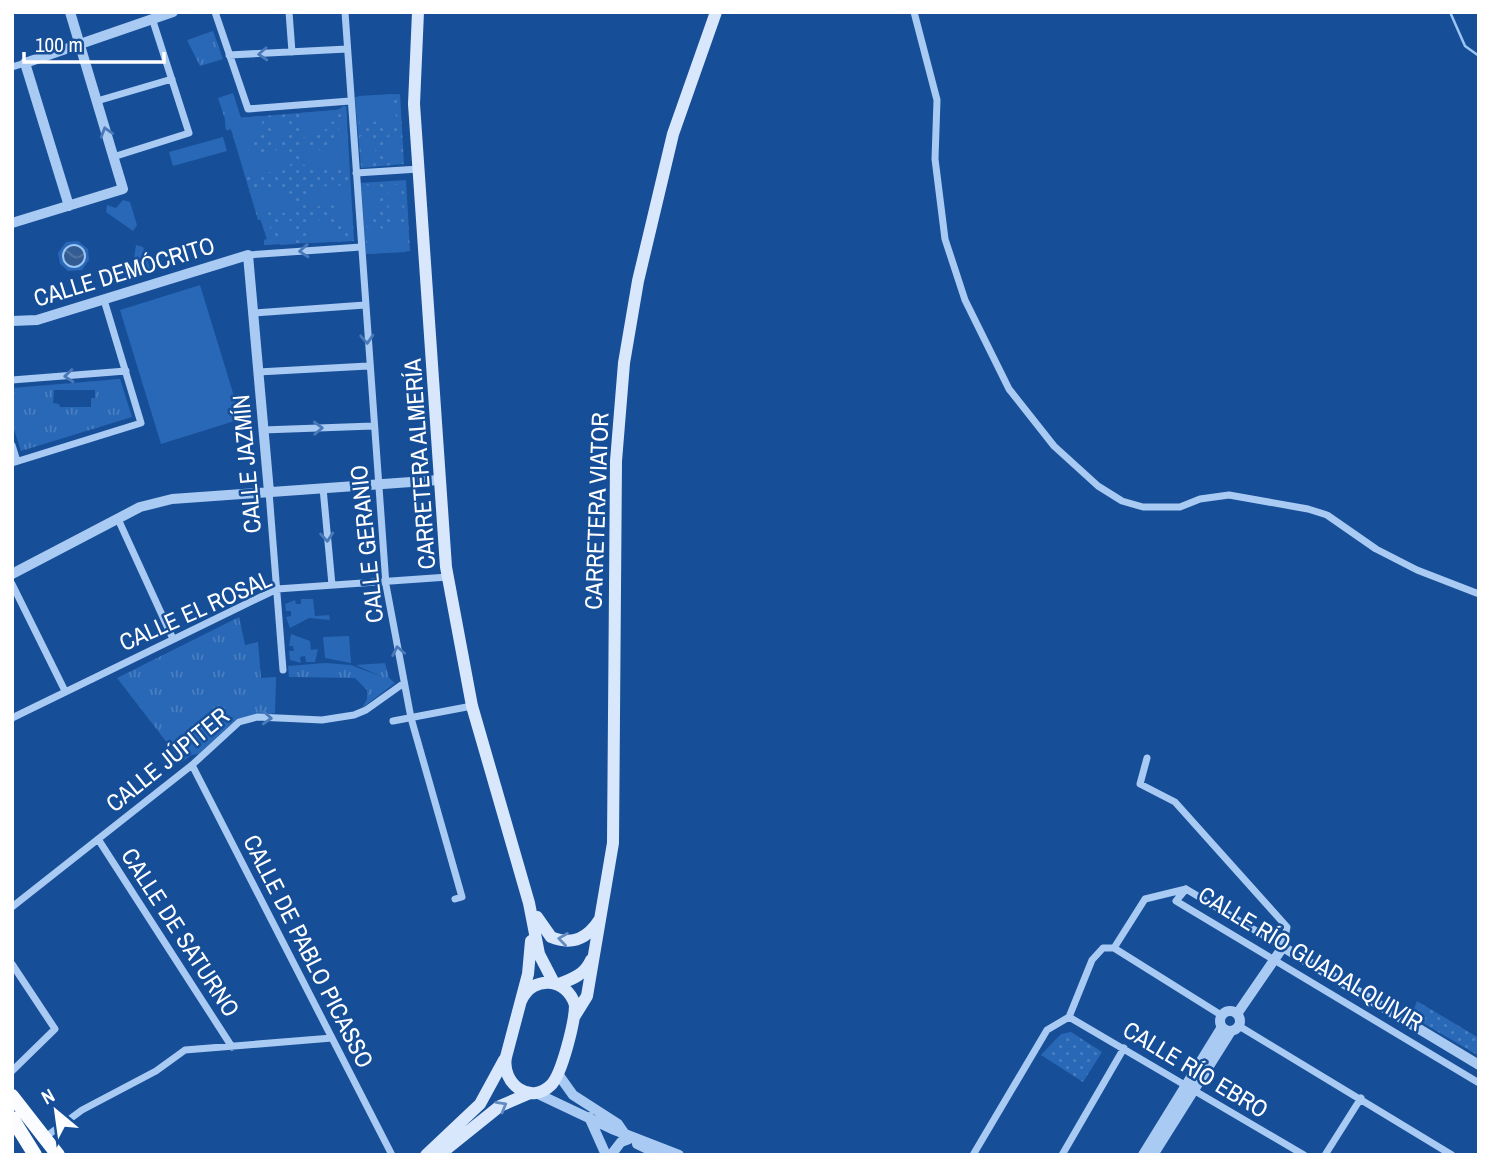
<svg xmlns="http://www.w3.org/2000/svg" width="1491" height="1167" font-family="'Archivo Narrow',sans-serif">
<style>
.grass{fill:url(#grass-tufts);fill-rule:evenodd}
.park{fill:url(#park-dots)}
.garden{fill:#2968b6}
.water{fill:url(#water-waves);stroke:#9bc5f4;stroke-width:2}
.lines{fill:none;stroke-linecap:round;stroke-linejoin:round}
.stream{stroke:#9bc5f4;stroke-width:2.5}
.minor{stroke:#a9caf2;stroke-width:7}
.tertiary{stroke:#a9caf2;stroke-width:10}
.secondary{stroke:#d8e7fc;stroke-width:12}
.trunk{stroke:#fafcff;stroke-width:14}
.oneway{stroke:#4979b8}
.oneway2{stroke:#648bc0}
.labels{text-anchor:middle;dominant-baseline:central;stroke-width:5;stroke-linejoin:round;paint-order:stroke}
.street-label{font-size:24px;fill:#fff;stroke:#164e98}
</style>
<defs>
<pattern id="grass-tufts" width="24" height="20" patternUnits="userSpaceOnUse" patternTransform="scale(1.75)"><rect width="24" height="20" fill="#2968b6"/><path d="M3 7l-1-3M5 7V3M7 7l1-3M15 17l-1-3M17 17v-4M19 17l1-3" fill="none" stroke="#497fc1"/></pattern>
<pattern id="park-dots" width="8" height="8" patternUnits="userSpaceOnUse" patternTransform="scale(1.75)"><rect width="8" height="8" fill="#2968b6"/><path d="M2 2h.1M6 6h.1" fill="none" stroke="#497fc1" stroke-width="1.8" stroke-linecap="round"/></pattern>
<pattern id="water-waves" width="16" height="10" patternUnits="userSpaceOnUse" patternTransform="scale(1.75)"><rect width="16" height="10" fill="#335c92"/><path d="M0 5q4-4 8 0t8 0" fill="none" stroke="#5274a2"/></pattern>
</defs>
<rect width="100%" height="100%" fill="#164e98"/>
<path class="grass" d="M213,31L223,59L200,66L187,40Z
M233,93L241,118L225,119L218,98Z
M120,379L132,417L21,451L12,423V388ZM54,390H95V398H91V407H60L59,404L53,403Z
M239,617L245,645L258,642L261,678L276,677L275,713L237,719L199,754L191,755L182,762L117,678Z
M325,663L351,665L382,677L356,665L385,663L389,678L395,683L362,708L367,699V690L355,678L289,677L288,666Z"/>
<path class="park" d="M400,94L404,164L361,168L355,97Z
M346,106L354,241L264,245L267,239L261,220H258L231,129L226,130L225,119L336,110Z
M406,180L410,251L366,254L361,183Z
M1417,1001L1479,1038V1056L1411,1016Z
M1071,1032L1102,1052L1083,1082L1041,1055L1061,1034Z"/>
<path class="garden" d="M393,94L397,124L388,125L378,119L369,126H360L358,96Z
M342,106H346L349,167L312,170L303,164L302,147H314L323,152L330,150L341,124Z
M336,110C336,126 315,140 301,137L299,113Z
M262,116C263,139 259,142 238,150L231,129L226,130L225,119Z
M288,117L289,138L277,139L273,135L271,118Z
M398,133L400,162H386L384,139Z
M360,136L375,139L376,163L362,164Z
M223,137L227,151L173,166L169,152Z
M258,146L261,152L268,155L278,149L289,148L291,164L282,171L245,175L239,153Z
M401,184L403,216L394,217L389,210L387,186Z
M350,185L353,234L339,218L335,206L325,204L306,211L305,195L313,187Z
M363,185L378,186L379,212L374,217H366Z
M284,189L293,196L294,212L283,213L274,208L264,216L270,226L271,245H264V240L267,239L250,190Z
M123,200L130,202L137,225L133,231L106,212L107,205L116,208Z
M318,219L324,224H332L346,241L307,243V220Z
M283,221H295L296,244L280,245L279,226Z
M395,224L404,225L406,252L368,254L366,227L376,226L387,231Z
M78,241L88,249L89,260L82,270L68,271L60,264L58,253L66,242Z
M136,245L143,247L151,272L129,280L125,272L134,259Z
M200,285L241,419L161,444L120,310Z
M301,599H313L315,616L329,615L330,620L309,618L290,628L286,617L291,616V611H286L285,604L295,600L296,604H301Z
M291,634L310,641L311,650L318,649L315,662H306L305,656L300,657L301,663L290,660L289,651H294L293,646H289Z
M349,636L351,663L325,658L323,637Z"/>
<path class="water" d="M63 256a11 11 0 1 1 22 0a11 11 0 1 1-22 0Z"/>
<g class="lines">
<path class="stream" d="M1450,12L1465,46L1479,56"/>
<path class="minor" d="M215,12L248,109L350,101
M289,12L292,52
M345,12L386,585L411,718L462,897L455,899
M914,12L937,100L935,159L945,239L965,300L1009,389L1054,446L1098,486L1122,501L1143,507H1180L1200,499L1229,495L1308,509L1327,515L1376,549L1417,570L1479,594
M229,55L347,49
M12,67L25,63
M97,101L172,79
M113,157L189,133L152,18
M356,173L419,169
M248,255L361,247
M254,313L365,305
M258,372L368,366
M12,380L126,371
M263,430L373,426
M12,445L17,461
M12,463L141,423L104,300
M323,488L332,585
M269,492L283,670
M118,519L173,639
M12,584L65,691
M12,718L277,589L448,577
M393,721L472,706
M1147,758L1140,784L1175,802L1287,927L1283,947L1186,889
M192,765L392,1155
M98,839L232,1047
M1186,889L1176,901L1479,1083
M12,907L192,765L239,722L257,717L322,720L354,715L366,710L404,683
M1114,948L1145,899L1186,889
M12,964L55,1029L12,1071
M1069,1017L1304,1155
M1239,1026L1452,1155
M44,1138L82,1110L156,1071L185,1050L332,1038
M973,1155L1047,1030L1069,1017L1092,960L1103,948H1114L1221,1015
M1062,1155L1124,1048
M1325,1155L1361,1098"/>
<path class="tertiary" d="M69,206L25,63L173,12
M12,223L123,189L70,12
M12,321L37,320L248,255L269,492
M12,574L140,507L172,499L439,480
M1220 1021a10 10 0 1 1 20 0a10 10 0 1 1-20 0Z
M1237,1014L1283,947L1479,1065
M558,1074L573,1095L618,1124L625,1134
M536,1093L612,1129L679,1155
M589,1117L606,1155
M637,1144L660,1155
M611,1155L621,1142L629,1139
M1143,1155L1222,1027
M1153,1155L1231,1031"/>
<path class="secondary" d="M418,12L414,104L446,567L472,706L529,903L539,954L554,983
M537,917L551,937C573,946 588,938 600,919
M559,984C573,979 585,974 591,960
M521,1001C533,974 567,978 575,1005C575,1021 562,1074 551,1085C530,1106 501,1083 506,1057L528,974L531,941
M574,1017L587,996L613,843L616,461L624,363L638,281L673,134L716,12
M426,1155L480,1104L504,1060
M439,1155L500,1106L530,1093"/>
<path class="trunk" d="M12,1096L58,1155
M12,1118L35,1155"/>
</g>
<defs><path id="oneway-chevron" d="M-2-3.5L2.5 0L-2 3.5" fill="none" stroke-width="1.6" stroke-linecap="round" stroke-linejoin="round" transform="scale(1.75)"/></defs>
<g class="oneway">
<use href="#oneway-chevron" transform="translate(263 54) rotate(177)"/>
<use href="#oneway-chevron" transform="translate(106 132) rotate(-107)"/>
<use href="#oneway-chevron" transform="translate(304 251) rotate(176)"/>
<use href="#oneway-chevron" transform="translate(367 339) rotate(87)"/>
<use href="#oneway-chevron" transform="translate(69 376) rotate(175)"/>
<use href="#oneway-chevron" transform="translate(318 428) rotate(-2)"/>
<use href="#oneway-chevron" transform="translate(327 537) rotate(85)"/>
<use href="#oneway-chevron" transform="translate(398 651) rotate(-101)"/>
<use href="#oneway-chevron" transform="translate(267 718) rotate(3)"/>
</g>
<g class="oneway2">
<use href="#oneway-chevron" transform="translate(563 939) rotate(-172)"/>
<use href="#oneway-chevron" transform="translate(502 1106) rotate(-30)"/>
</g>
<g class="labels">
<g class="street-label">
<text transform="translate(124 271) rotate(-17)">CALLE DEMÓCRITO</text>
<text transform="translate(246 464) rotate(-95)">CALLE JAZMÍN</text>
<text transform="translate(419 464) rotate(-94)">CARRETERA ALMERÍA</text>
<text transform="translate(596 511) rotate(-88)">CARRETERA VIATOR</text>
<text transform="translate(366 544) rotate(-96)">CALLE GERANIO</text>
<text transform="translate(195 610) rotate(-24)">CALLE EL ROSAL</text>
<text transform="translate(167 759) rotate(-39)">CALLE JÚPITER</text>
<text transform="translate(181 932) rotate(57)">CALLE DE SATURNO</text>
<text transform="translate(309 951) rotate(63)">CALLE DE PABLO PICASSO</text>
<text transform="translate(1311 958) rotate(31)">CALLE RÍO GUADALQUIVIR</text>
<text transform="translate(1196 1069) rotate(31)">CALLE RÍO EBRO</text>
</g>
</g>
<rect width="1491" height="1167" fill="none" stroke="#ffffff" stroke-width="28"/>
<g transform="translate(56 1111) rotate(331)" stroke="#164e98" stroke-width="5" paint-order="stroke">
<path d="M0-5L12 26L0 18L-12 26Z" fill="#ffffff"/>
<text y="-10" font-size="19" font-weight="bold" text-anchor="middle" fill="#ffffff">N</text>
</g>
<path d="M24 52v10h140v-10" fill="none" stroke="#ffffff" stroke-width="3.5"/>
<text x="35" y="52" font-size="21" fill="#ffffff" stroke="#164e98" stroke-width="5" paint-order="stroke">100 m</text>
</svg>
